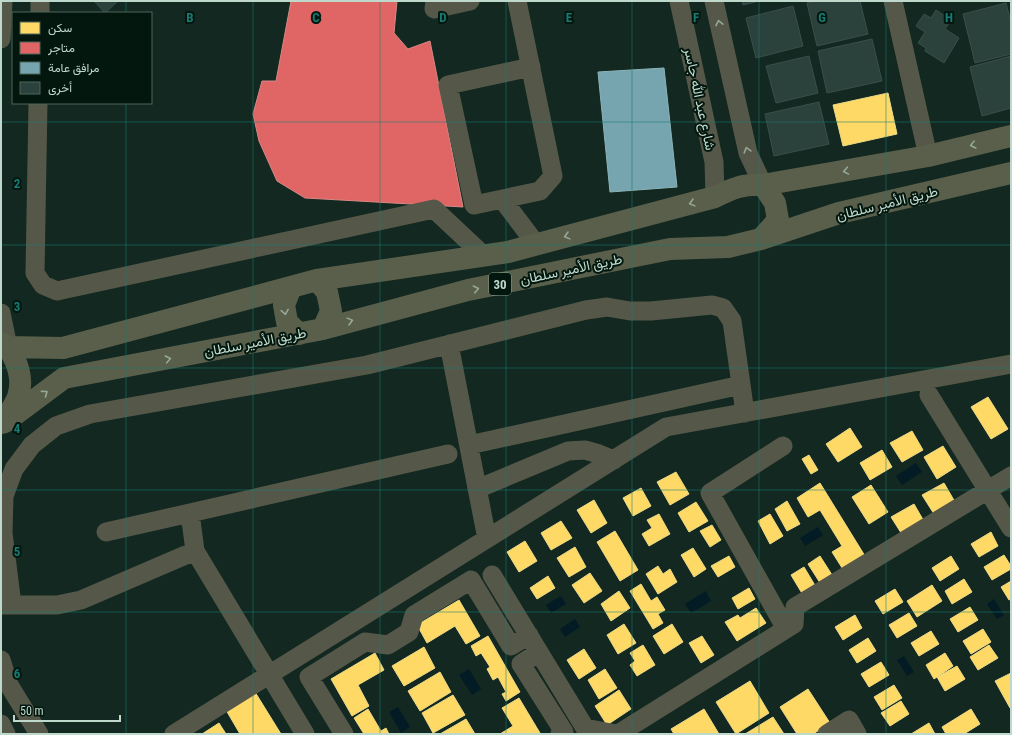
<svg xmlns="http://www.w3.org/2000/svg" width="1012" height="735" font-family="'Roboto Condensed',Vazirmatn,sans-serif">
<style>
.water{fill:#031b24}
.homes{fill:#ffd966;stroke:#ecd985}
.shops{fill:#e06666;stroke:#d68885}
.public{fill:#76a5af;stroke:#8cb4b8}
.building{fill:#2b413c;stroke:#394f4a}
.lines{fill:none;stroke-linecap:round;stroke-linejoin:round}
.minor{stroke:#555849;stroke-width:19}
.major{stroke:#5a5f4b;stroke-width:22}
.oneway{stroke:#94a598}
.oneway2{stroke:#96a898}
.grid{fill:none;stroke:#187b73;stroke-width:1;stroke-opacity:0.55}
.labels{text-anchor:middle;dominant-baseline:central;stroke-width:4;stroke-linejoin:round;paint-order:stroke}
.shield{fill:#03170f;stroke:#869e93;stroke-width:1}
.shield-label{font-size:13px;font-weight:bold;fill:#bed8cc}
.street-label{font-size:14px;fill:#bed8cc;stroke:#03170f}
.grid-label{font-size:13px;text-anchor:middle;font-weight:bold;fill:#187b73;stroke:#03170f;stroke-width:4;stroke-linejoin:round;paint-order:stroke}
</style>
<rect width="100%" height="100%" fill="#122820"/>
<path class="water" d="M916,463L922,472L902,485L896,476Z
M818,527L823,535L805,546L800,538Z
M706,591L711,601L691,613L685,604Z
M561,596L566,604L551,613L546,605Z
M994,599L1004,615L997,619L987,604Z
M575,619L580,627L565,637L560,629Z
M904,656L914,672L907,676L897,660Z
M469,669L481,689L472,695L459,675Z
M398,707L410,727L401,733L389,712Z"/>
<path class="homes" d="M888,93L897,134L843,146L833,105Z
M988,397L1008,429L991,439L971,407Z
M850,428L862,447L838,462L826,444Z
M912,431L923,450L902,462L890,443Z
M943,446L956,467L937,479L924,457Z
M882,450L892,467L870,480L860,463Z
M809,455L818,470L811,474L802,459Z
M676,472L689,494L670,505L657,482Z
M820,483L865,556L844,571L832,552L842,546L820,510L808,517L797,498Z
M944,483L955,502L934,514L922,495Z
M871,485L888,512L869,524L852,497Z
M641,488L651,506L633,516L623,498Z
M594,500L607,523L591,533L577,510Z
M787,501L800,524L787,531L775,509Z
M696,502L708,521L689,532L678,513Z
M914,504L925,523L903,536L891,517Z
M659,514L670,534L649,546L642,534L652,528L647,520Z
M770,514L783,536L770,544L758,521Z
M561,521L572,538L551,550L541,533Z
M712,525L721,540L710,547L700,531Z
M615,531L638,570L620,581L597,542Z
M991,532L998,546L979,557L971,544Z
M525,541L537,561L519,572L507,552Z
M575,547L586,567L569,577L557,558Z
M693,548L706,569L694,577L681,555Z
M1004,555L1011,566V569L992,580L984,567Z
M729,556L735,567L718,577L711,566Z
M820,556L834,578L822,586L808,564Z
M951,556L959,569L940,581L932,568Z
M658,566L663,574L670,569L677,582L658,594L646,574Z
M804,567L816,587L803,595L791,575Z
M590,573L602,591L584,603L572,585Z
M548,576L555,588L537,599L530,588Z
M964,579L972,592L952,604L945,591Z
M1011,581V599L1009,600L1001,587Z
M641,584L651,601L657,597L665,610L658,614L663,623L653,629L630,591Z
M932,585L942,601L917,617L907,601Z
M749,588L755,599L738,609L732,598Z
M895,589L903,602L883,614L875,601Z
M619,591L630,608L611,621L601,604Z
M459,600L480,636L466,644L455,626L427,643L417,625Z
M970,607L978,620L958,632L950,619Z
M756,608L766,623L737,641L725,622L738,615L740,618Z
M909,613L917,626L897,638L889,625Z
M855,615L862,628L843,640L835,627Z
M624,624L636,643L618,654L607,635Z
M672,624L683,642L664,654L653,636Z
M983,629L991,642L971,654L963,641Z
M931,631L939,644L919,656L911,643Z
M488,636L520,692L506,701L502,694L506,692L498,677L493,680L487,669L490,667L481,653L476,656L471,646Z
M702,636L714,655L701,663L689,643Z
M868,638L876,651L857,663L849,650Z
M643,645L655,665L637,676L630,665L635,661L630,653Z
M989,645L998,658L978,670L970,657Z
M424,647L435,668L404,686L392,666Z
M584,649L596,668L579,679L567,660Z
M375,653L384,670L358,685L369,706L352,716L331,679Z
M945,653L953,666L934,679L926,665Z
M881,662L889,675L869,687L861,674Z
M957,666L965,679L945,691L937,677Z
M605,669L617,688L599,699L588,680Z
M440,672L451,692L420,711L408,691Z
M1011,673V707L1010,708L995,681Z
M750,681L769,713L736,734L716,702Z
M894,685L902,698L882,710L874,697Z
M808,689L830,723L813,734H797L780,707Z
M619,690L631,709L607,725L595,706Z
M255,692L281,734H240L226,710Z
M453,695L465,715L433,733L422,713Z
M519,698L540,733L538,734H500L513,726L502,708Z
M901,701L909,714L890,726L881,713Z
M368,709L381,731L386,728L389,734H364L354,718Z
M704,709L719,734H674L671,729Z
M971,709L980,724L964,734H946L942,727Z
M773,717L784,734H745Z
M466,719L475,734H440Z
M219,723L226,734H202Z
M929,723L935,734H911Z"/>
<path class="shops" d="M291,1H397L394,33L408,49L430,41L463,207L305,198L277,181L259,141L253,114L262,81H276Z"/>
<path class="public" d="M664,68L677,187L610,192L598,72Z"/>
<path class="building" d="M94,1H118L105,13Z
M742,1H759L743,5Z
M817,1H860L868,34L817,46L807,3Z
M1006,3L1011,22V54L975,63L963,14Z
M793,6L803,46L756,58L746,18Z
M936,10L951,20L945,29L959,38L944,63L925,51L926,48L918,43L925,32L916,26L924,14L931,18Z
M872,39L882,81L827,93L818,51Z
M809,56L818,93L776,103L766,66Z
M1011,56V108L982,116L970,67Z
M819,102L829,144L774,156L765,114Z"/>
<g class="lines">
<path class="minor" d="M435,1L434,9L470,1
M517,1L553,176L540,191L474,205L448,85L531,67
M679,1L714,162L715,197
M714,1L748,153L763,185
M893,1L928,156
M40,13V1
M1,39L3,1
M38,103L35,273L43,285L57,291L434,209L483,255
M502,199L536,244
M1,313L8,347
M449,344L487,539
M929,395L1011,528
M469,445L741,385
M783,446L710,493L786,629
M477,489L568,451L585,450L599,454L614,460
M106,532L190,513
M492,575L585,728L616,734
M1,605H57L81,600L195,551
M12,605L3,533L4,496L14,469L32,445L56,426L90,414L367,365L586,310L607,307L630,311H651L712,305L723,308L732,321L745,413
M539,652L521,664L564,732L560,734
M1,660L9,685L39,734
M1,724L6,734
M174,734L666,427L1011,364
M305,734L195,551L190,513L448,454
M344,734L309,677L365,642L388,645L409,632L414,615L471,580L511,646L529,635
M618,734L794,624L795,607L1011,476
M827,734L849,720L857,734"/>
<path class="major" d="M761,239L778,220L775,203L763,185
M317,280L327,292L331,311L323,329
M291,287L284,305L287,322L299,334
M1,343L8,347L63,348L317,280L508,252L715,197C733,188 743,184 763,185L928,156L1011,136
M6,419C10,412 15,404 18,397C24,378 17,362 8,347
M1,423L5,422L64,378L323,329L468,290L670,249L728,247L761,239L839,213L1011,173"/>
</g>
<defs><path id="oneway-chevron" d="M-2-3.5L2.5 0L-2 3.5" fill="none" stroke-width="1.6" stroke-linecap="round" stroke-linejoin="round"/></defs>
<g class="oneway">
<use href="#oneway-chevron" transform="translate(719 23) rotate(-102)"/>
<use href="#oneway-chevron" transform="translate(747 150) rotate(-106)"/>
</g>
<g class="oneway2">
<use href="#oneway-chevron" transform="translate(973 145) rotate(166)"/>
<use href="#oneway-chevron" transform="translate(846 171) rotate(170)"/>
<use href="#oneway-chevron" transform="translate(692 203) rotate(165)"/>
<use href="#oneway-chevron" transform="translate(567 236) rotate(165)"/>
<use href="#oneway-chevron" transform="translate(476 289) rotate(-12)"/>
<use href="#oneway-chevron" transform="translate(285 312) rotate(80)"/>
<use href="#oneway-chevron" transform="translate(350 321) rotate(-15)"/>
<use href="#oneway-chevron" transform="translate(168 359) rotate(-11)"/>
<use href="#oneway-chevron" transform="translate(45 393) rotate(-36)"/>
</g>
<path class="grid" d="M126,1V13M253,1V734M380,1V734M506,1V734M632,1V734M759,1V734M886,1V734M126,103V734M1,122H1011M1,245H1011M1,368H1011M1,490H1011M1,612H1011"/>
<g class="labels">
<rect class="shield" x="489" y="273" width="22" height="22" rx="3"/>
<g class="shield-label">
<text x="500" y="284">30</text>
</g>
<g class="street-label">
<text transform="translate(700 99) rotate(78)">شارع عبد الله جاسر</text>
<text transform="translate(887 203) rotate(-14)">طريق الأمير سلطان</text>
<text transform="translate(571 269) rotate(-12)">طريق الأمير سلطان</text>
<text transform="translate(255 342) rotate(-11)">طريق الأمير سلطان</text>
</g>
</g>
<g class="grid-label">
<text x="190" y="22">B</text>
<text x="316" y="22">C</text>
<text x="443" y="22">D</text>
<text x="569" y="22">E</text>
<text x="696" y="22">F</text>
<text x="822" y="22">G</text>
<text x="949" y="22">H</text>
<text x="17" y="188">2</text>
<text x="17" y="311">3</text>
<text x="17" y="433">4</text>
<text x="17" y="556">5</text>
<text x="17" y="678">6</text>
</g>
<rect width="1012" height="735" fill="none" stroke="#bed8cc" stroke-width="4"/>
<rect x="12" y="12" width="140" height="92" fill="#03170f" stroke="#4e645b"/>
<rect x="20" y="22" width="20" height="12" fill="#ffd966" stroke="#4e645b"/>
<text x="48" y="32" font-size="12" fill="#bed8cc">سكن</text>
<rect x="20" y="42" width="20" height="12" fill="#e06666" stroke="#4e645b"/>
<text x="48" y="52" font-size="12" fill="#bed8cc">متاجر</text>
<rect x="20" y="62" width="20" height="12" fill="#76a5af" stroke="#4e645b"/>
<text x="48" y="72" font-size="12" fill="#bed8cc">مرافق عامة</text>
<rect x="20" y="82" width="20" height="12" fill="#2b413c" stroke="#4e645b"/>
<text x="48" y="92" font-size="12" fill="#bed8cc">أخرى</text>
<path d="M14 715v6h106v-6" fill="none" stroke="#bed8cc" stroke-width="2"/>
<text x="20" y="715" font-size="12" fill="#bed8cc" stroke="#03170f" stroke-width="3" paint-order="stroke">50 m</text>
</svg>
